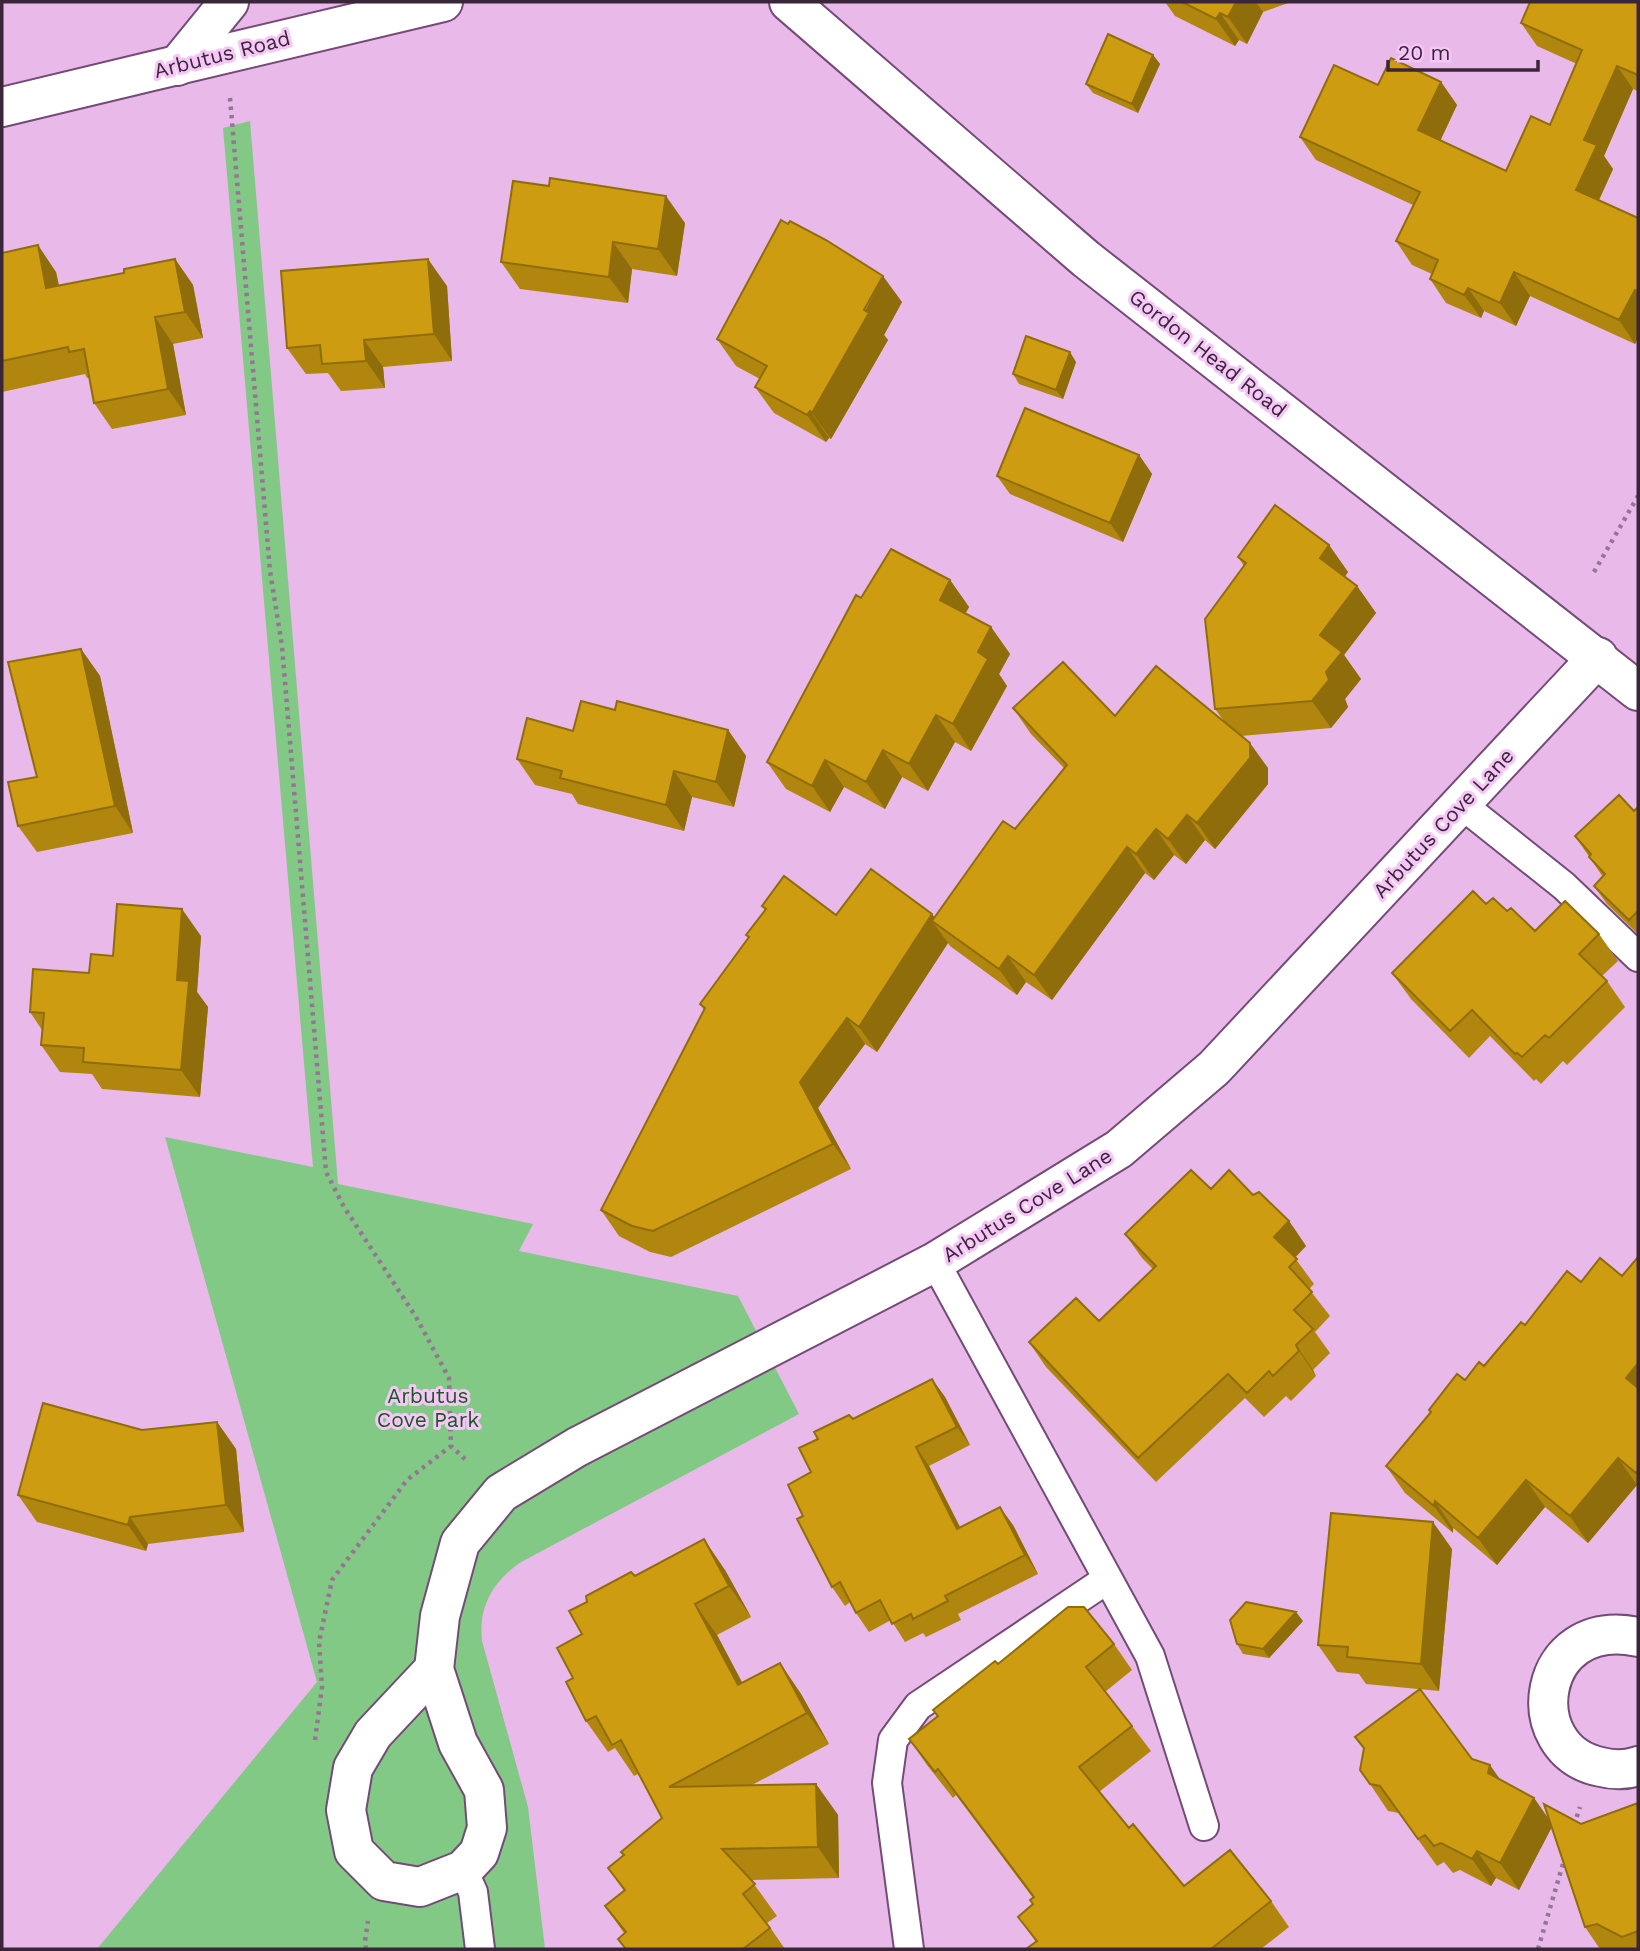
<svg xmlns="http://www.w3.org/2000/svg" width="1640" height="1951" font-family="'Work Sans',sans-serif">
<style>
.green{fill:#81c984}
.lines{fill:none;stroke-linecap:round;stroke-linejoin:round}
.service-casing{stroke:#744b76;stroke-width:32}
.minor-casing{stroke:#744b76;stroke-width:42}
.tertiary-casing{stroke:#744b76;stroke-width:42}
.secondary-casing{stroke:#744b76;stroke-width:42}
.path{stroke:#977497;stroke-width:4.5;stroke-dasharray:3.5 5;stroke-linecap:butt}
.service{stroke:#fff;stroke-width:28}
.minor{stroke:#fff;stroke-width:38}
.tertiary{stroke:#fff;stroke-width:38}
.secondary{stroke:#fff;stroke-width:38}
.wall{fill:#b0860e}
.shaded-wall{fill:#906d0b}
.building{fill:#cd9c10;stroke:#906d0b;stroke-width:2}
.labels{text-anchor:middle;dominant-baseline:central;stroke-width:6;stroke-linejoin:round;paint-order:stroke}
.street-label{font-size:21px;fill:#392639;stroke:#f6c6f7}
.park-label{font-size:21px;fill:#1b5722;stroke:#f6c6f7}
</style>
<rect width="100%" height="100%" fill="#e9b9ea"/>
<path class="green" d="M250,121L338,1184L533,1224L519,1251L738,1296L799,1414L523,1561C494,1579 478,1606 482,1641L528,1807L545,1949H97L317,1682L165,1137L313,1167L223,128Z"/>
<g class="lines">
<defs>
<path id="service" d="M1461,804L1564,886L1638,957
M935,1262L1150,1656L1204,1826
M463,1870L473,1892L480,1949
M909,1949L887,1783L893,1740L918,1706L1106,1580"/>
<path id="minor" d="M1638,1637C1535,1615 1518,1751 1601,1767C1613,1770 1627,1770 1638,1766
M434,1669L373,1734L353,1768L346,1810L354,1851L384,1881L420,1887L463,1870L479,1853L487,1828L484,1790L458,1743L434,1669L440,1616L460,1543L501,1493L577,1447L935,1262L1119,1149L1214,1068L1598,657"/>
<path id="tertiary" d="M177,66L229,2"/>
<path id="secondary" d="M789,2L1086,259L1638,691
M2,107C149,72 296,36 443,2"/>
</defs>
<use href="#service" class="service-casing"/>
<use href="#minor" class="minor-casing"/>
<use href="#tertiary" class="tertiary-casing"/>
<use href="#secondary" class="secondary-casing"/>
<path class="path" d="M230,98L270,571L282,646L326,1172L344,1207L416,1317L449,1378L451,1446L467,1461
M1594,572L1638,496
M315,1740L322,1687L319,1642L332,1580L407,1480L451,1446
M1574,1825L1580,1807
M366,1949L365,1941L368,1921
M1538,1949L1565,1857"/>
<use href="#service" class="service"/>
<use href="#minor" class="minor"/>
<use href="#tertiary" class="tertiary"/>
<use href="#secondary" class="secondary"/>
</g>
<path class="wall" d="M1165,2H1291L1263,12L1247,44L1239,40L1235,46L1175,16Z
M1638,2V91L1633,89L1604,156L1613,169L1599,200L1638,218V338L1635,344L1530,296L1516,326L1484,311L1481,318L1446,303L1430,279L1432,274L1412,265L1396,241L1413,205L1316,160L1300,137L1378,85L1441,82L1457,105L1440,141L1506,171L1550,125L1577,64L1537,46L1521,23Z
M1153,55L1160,64L1138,113L1093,93L1086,84Z
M549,186L685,223L677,276L632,269L628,303L520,289L501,262Z
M2,253L56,272L59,285L124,273L175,259L193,285L203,338L173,344L186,415L112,429L94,403L89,378H87L85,374L2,392Z
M447,286L452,361L383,367L385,388L341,391L328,373L306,374L287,348Z
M902,302L884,335L888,340L831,439L829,438L826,442L774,413L755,387L760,379L736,366L717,339Z
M1076,362L1063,399L1019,384L1013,374Z
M1139,455L1152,474L1123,542L1010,494L997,476Z
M1329,545L1348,572L1345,577L1357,586L1376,613L1344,655L1361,679L1345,699L1348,707L1331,728L1241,736L1268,768V784L1215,849L1205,840L1186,864L1174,855L1154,880L1145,873L1052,1000L1026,982L1017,995L950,946L948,943L877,1052L865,1044L818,1108L851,1169L671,1257L650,1252L619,1236L601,1210L704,1010L700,1004L749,938L746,935L765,910L762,906L836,915L934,917L1015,829L1064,768L1031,734L1013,708L1115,716L1224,721L1215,709L1244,566L1238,557Z
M950,580L969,607L965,614L991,627L1010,654L999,674L1007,686L971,751L955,742L928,791L902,777L885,809L844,787L830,812L786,789L767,762L861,598Z
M81,649L100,676L133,833L37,852L18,826L37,777Z
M615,710L728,730L746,756L734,807L692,797L684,831L578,804L572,794L535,785L517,759Z
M1638,807V934L1607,904L1594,886L1603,877L1575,836L1634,811Z
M1486,904L1507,911L1535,931L1599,934L1618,961L1602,976L1607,981L1625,1007L1567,1065L1563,1061L1541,1084L1536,1079L1534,1081L1490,1036L1469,1058L1411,999L1392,973Z
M201,936L197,992L208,1007L200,1097L102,1089L92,1074L60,1072L41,1045L42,1030L30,1012L89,973L113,956Z
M1211,1189L1253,1195L1289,1221L1306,1246L1295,1258L1314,1284L1309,1289L1330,1316L1315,1332L1330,1353L1313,1370L1316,1376L1291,1401L1286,1396L1264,1417L1245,1398L1156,1482L1046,1367L1029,1342L1099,1321L1153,1269L1142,1258L1125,1234Z
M1638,1257V1486L1637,1485L1588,1543L1545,1507L1497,1565L1453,1528V1533L1405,1493L1386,1466L1431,1413L1429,1410L1465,1380L1484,1366L1525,1325L1581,1282L1622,1276Z
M932,1379L945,1397L970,1445L929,1466L960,1527L1013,1525L1038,1574L958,1614L961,1620L926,1637L923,1633L905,1642L891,1620L869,1632L856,1613L850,1602L845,1606L832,1587L803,1516L818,1439Z
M217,1422L236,1449L244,1532L148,1544L146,1551L37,1522L18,1495L142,1430Z
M1452,1549L1439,1691L1366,1684L1359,1674L1337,1672L1318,1645Z
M725,1570L751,1617L717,1635L742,1683L780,1663L801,1694L829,1744L752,1785L816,1784L838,1815L839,1878L751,1880L777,1916L767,1923L785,1949H625L618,1939L624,1933L605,1906L624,1891L608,1868L624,1856L621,1852L662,1818L638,1774L634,1776L615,1748L608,1752L586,1721L573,1678L587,1602L635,1576Z
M1303,1621L1269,1658L1243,1654L1237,1644Z
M1114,1644L1132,1670L1105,1692L1132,1726L1151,1751L1099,1792L1129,1828L1184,1886L1271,1901L1289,1927L1261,1949H1026L1036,1942L1018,1917L1033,1904V1898L956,1795L953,1798L927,1765L909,1739L938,1716L933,1710L998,1664Z
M1472,1759L1500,1779L1534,1798L1550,1822L1581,1824L1638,1803V1949H1600L1585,1927L1552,1826L1519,1890L1496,1878L1491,1886L1460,1870L1453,1873L1444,1862L1437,1866L1399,1813L1388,1811L1370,1784Z"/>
<path class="shaded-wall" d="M1236,2H1256L1263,12L1247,44L1228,17Z
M1220,13L1239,40L1235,46L1216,19Z
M1153,55L1160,64L1138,113L1132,104Z
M1617,66L1633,89L1604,156L1613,169L1593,213L1576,190L1584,140Z
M1441,82L1457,105L1434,154L1418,130Z
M666,196L685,223L677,276L658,249Z
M613,242L632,269L628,303L609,277Z
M38,245L56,272L64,314L46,288Z
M175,259L193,285L203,338L185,312Z
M428,259L447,286L452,361L434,334Z
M1514,272L1530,296L1516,326L1500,303Z
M883,276L902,302L884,335L888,340L831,439L812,413Z
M1468,288L1484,311L1481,318L1464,295Z
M1635,290L1638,294V338L1635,344L1619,320Z
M155,317L173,344L186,415L168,389Z
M364,340L383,367L385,388L366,361Z
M1070,352L1076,362L1063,399L1056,390Z
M810,411L829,438L826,442L807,415Z
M1139,455L1152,474L1123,542L1110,523Z
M1329,545L1348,572L1338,585L1320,558Z
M950,580L969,607L958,627L940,600Z
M1357,586L1376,613L1344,655L1361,679L1345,699L1348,707L1331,728L1312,701L1320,635Z
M991,627L1010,654L999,674L1007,686L971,751L953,724L978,652Z
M81,649L100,676L133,833L115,806Z
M936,715L955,742L928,791L909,764Z
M728,730L746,756L734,807L716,782Z
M1250,743L1268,768V784L1215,849L1197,823Z
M883,750L902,777L885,809L866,782Z
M825,760L844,787L830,812L812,786Z
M674,771L692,797L684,831L666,805Z
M1187,815L1205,840L1186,864L1168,839Z
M1156,829L1174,855L1154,880L1136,854Z
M1127,847L1145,873L1052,1000L1034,975Z
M182,909L201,936L197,992L208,1007L200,1097L181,1070L177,980Z
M932,914L943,928L932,921L948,943L877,1052L859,1027Z
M1008,956L1026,982L1017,995L999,969Z
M847,1018L865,1044L818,1108L851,1169L833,1144L800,1082Z
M1289,1221L1306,1246L1291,1261L1274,1237Z
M1296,1345L1313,1370L1316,1376L1299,1351Z
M1638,1363V1395L1626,1378Z
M932,1379L945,1397L970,1445L957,1427Z
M217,1422L236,1449L244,1532L226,1505Z
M916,1447L929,1466L970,1547L957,1529Z
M1618,1458L1637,1485L1588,1543L1570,1516Z
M1526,1480L1545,1507L1497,1565L1478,1538Z
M1435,1501L1453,1528V1533L1434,1506Z
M1000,1507L1013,1525L1038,1574L1025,1555Z
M130,1517L148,1544L146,1551L128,1525Z
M1433,1522L1452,1549L1439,1691L1421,1664Z
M704,1539L725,1570L751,1617L729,1586Z
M695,1604L717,1635L760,1716L738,1685Z
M1296,1612L1303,1621L1269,1658L1263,1649Z
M780,1663L801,1694L829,1744L807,1713Z
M1490,1765L1509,1792L1488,1773Z
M816,1784L838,1815L839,1878L818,1847Z
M1534,1798L1553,1825L1519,1890L1500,1863Z
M1477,1851L1496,1878L1491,1886L1472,1859Z"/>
<path class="building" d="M1182,2H1236L1228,17L1220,13L1216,19Z
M1530,2H1638V75L1617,66L1584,140L1597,145L1576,190L1638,218V291L1635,290L1619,320L1514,272L1500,303L1468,288L1464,295L1430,279L1438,260L1396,241L1420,192L1300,137L1334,65L1378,85L1391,58L1441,82L1418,130L1506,171L1531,116L1550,125L1582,50L1521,23Z
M1108,34L1153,55L1132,104L1086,84Z
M550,178L666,196L658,249L613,242L609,277L501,262L513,181L549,186Z
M781,220L788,224L790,221L826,240L883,276L864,310L869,313L812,413L810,411L807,415L755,387L767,366L717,339Z
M38,245L46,288L124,273V269L175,259L185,312L155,317L168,389L94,403L84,349L69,352L68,347L2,361V253Z
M428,259L434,334L364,340L366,361L322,364L320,345L287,348L281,271Z
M1026,336L1070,352L1056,390L1013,374Z
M1025,408L1139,455L1110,523L997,476Z
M1275,505L1329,545L1320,558L1357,586L1320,635L1342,652L1326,672L1329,680L1312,701L1215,709L1205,619L1246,563L1238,557Z
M891,549L950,580L940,600L991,627L978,652L988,659L953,724L936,715L909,764L883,750L866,782L825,760L812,786L767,762L856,595L861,598Z
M81,649L115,806L18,826L8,782L37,777L8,662Z
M1063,662L1115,716L1156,666L1250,743V758L1197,823L1187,815L1168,839L1156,829L1136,854L1127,847L1034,975L1008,956L999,969L932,921L1003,821L1015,829L1067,765L1013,708Z
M581,701L615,710L617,701L728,730L716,782L674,771L666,805L560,778L562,771L517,759L527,718L573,731Z
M1619,795L1634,811L1638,807V911L1629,920L1594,886L1605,874L1589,857L1591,854L1575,836Z
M871,869L932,914L859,1027L847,1018L800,1082L833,1144L653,1231L632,1226L601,1210L705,1008L700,1004L749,937L746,935L766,909L762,906L784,876L836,915Z
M1473,891L1486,904L1493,898L1507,911L1511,908L1535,931L1565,901L1599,934L1579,954L1607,981L1549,1038L1545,1035L1522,1057L1517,1053L1515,1054L1472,1010L1450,1031L1392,973Z
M117,904L182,909L177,980L189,981L181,1070L83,1062L84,1048L41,1045L44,1013L30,1012L33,969L89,973L91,954L113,956Z
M1191,1170L1211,1189L1229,1170L1253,1195L1259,1192L1289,1221L1274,1237L1297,1259L1289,1267L1312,1292L1294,1310L1313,1329L1296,1345L1299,1351L1273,1376L1269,1371L1247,1393L1228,1374L1138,1458L1029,1342L1076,1298L1099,1321L1156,1266L1125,1234Z
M1638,1257V1363L1626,1378L1638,1388V1470L1636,1473L1618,1458L1570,1516L1526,1480L1478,1538L1435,1501L1434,1506L1386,1466L1431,1412L1429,1410L1457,1374L1465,1380L1479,1362L1484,1366L1521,1322L1525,1325L1567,1271L1581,1282L1600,1258L1622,1276Z
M932,1379L957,1427L916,1447L957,1529L1000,1507L1025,1555L945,1596L948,1601L913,1619L911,1614L892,1624L880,1600L856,1613L840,1582L832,1587L797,1519L803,1516L788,1485L811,1472L799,1448L818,1439L814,1432L849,1415L853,1419Z
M43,1403L142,1430L217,1422L226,1505L130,1517L128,1525L18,1495Z
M1331,1513L1433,1522L1421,1664L1347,1657L1348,1647L1318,1645Z
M704,1539L729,1586L695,1604L738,1685L780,1663L807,1713L669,1787L816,1784L818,1847L722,1849L755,1884L743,1894L770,1928L743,1949H626L618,1939L626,1932L605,1906L625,1890L608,1868L624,1855L621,1852L662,1818L621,1740L612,1745L596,1716L586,1721L566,1682L573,1678L557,1648L582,1634L569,1611L587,1602L586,1596L631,1572L635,1576Z
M1246,1602L1296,1612L1263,1649L1237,1644L1230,1620Z
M1068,1607H1084L1114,1644L1086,1667L1132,1726L1079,1767L1129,1828L1133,1824L1184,1886L1230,1850L1271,1901L1211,1949H1026L1037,1941L1018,1917L1033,1904L1030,1900L1034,1897L938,1769L935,1772L909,1739L938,1716L933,1710L995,1661L998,1664Z
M1420,1689L1472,1759L1490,1765L1488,1773L1534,1798L1500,1863L1477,1851L1472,1859L1441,1843L1434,1846L1425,1835L1418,1839L1380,1786L1370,1784L1360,1770L1364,1748L1355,1737Z
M1638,1803V1931L1622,1937L1597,1924L1585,1927L1544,1804L1581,1824Z"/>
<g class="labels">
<g class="street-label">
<text transform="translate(222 54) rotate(-14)">Arbutus Road</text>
<text transform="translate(1208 353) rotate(38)">Gordon Head Road</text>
<text transform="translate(1443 823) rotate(-47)">Arbutus Cove Lane</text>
<text transform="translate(1027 1205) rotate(-32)">Arbutus Cove Lane</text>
</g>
<g class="park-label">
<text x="428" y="1395">Arbutus<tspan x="428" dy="24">Cove Park</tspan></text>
</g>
</g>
<rect width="1640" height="1951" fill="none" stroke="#392639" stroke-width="7"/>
<path d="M1388 60v10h150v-10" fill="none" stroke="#392639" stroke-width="3.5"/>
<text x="1398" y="60" font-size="21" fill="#392639" stroke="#f6c6f7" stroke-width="5" paint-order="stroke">20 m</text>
</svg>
